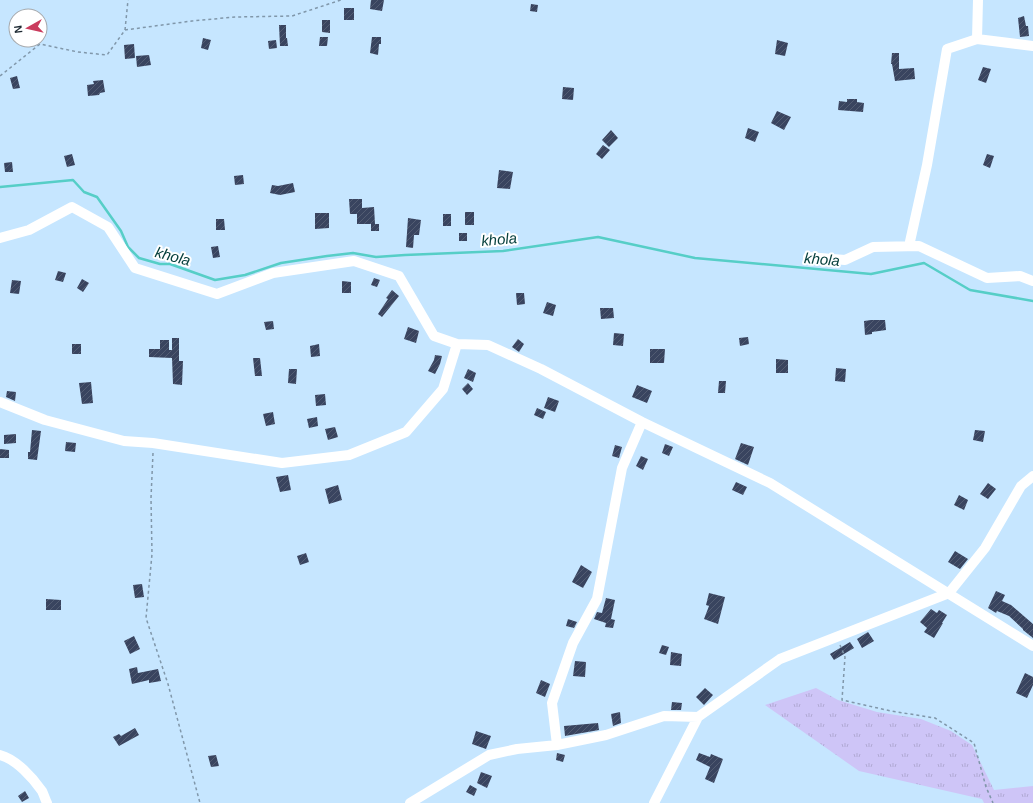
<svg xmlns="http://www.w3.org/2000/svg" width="1033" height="803" font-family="Arial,sans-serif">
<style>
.grass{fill:url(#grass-tufts)}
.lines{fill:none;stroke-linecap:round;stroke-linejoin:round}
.stream{stroke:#56cec7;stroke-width:2.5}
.building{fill:url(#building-hatch)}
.path{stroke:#8097aa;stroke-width:1.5;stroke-dasharray:3 3;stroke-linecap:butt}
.minor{stroke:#fff;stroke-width:10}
.labels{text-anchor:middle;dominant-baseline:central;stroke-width:4;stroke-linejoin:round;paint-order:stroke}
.water-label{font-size:15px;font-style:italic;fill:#08413e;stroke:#fff}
</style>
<defs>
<pattern id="grass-tufts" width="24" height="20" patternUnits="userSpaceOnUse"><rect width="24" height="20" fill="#cec5f7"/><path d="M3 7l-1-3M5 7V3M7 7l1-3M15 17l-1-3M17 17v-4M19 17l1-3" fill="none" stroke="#b0a9d4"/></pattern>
<pattern id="building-hatch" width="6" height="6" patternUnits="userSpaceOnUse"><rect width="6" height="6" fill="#39445f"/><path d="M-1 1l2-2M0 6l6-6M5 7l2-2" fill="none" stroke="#535d73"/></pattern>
</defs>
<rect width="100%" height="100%" fill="#c6e6ff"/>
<path class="grass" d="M816,688L838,700L877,712L921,719L951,731L972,745L994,790L1033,786V803H984L982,799L859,771L765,705Z"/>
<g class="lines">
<path class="stream" d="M0,187L73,180L84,192L97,197L121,231L128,247L139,258L160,264H170L215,280L245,275L281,263L327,256L353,253L376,257L405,255L503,251L598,237L695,258L871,274L924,263L970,290L1033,301"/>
</g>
<path class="building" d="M371,0H384L382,11L370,9Z
M531,4L538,5L537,12L530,11Z
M344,8H354V20H344Z
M1024,16L1026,26H1028L1029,36L1020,37L1018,18Z
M322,20H330V33L322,32Z
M279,25H286V38H287L288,46H280Z
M320,37H328L327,46H319Z
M372,37H381V44H379L378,55L370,53Z
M203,38L211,40L208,50L201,48Z
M276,40L277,48L269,49L268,41Z
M777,40L788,43L785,56L775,54Z
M134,44L135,58L125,59L124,45Z
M892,53H899V69L914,68L915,79L895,81L892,64H891Z
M149,55L151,65L137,67L136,56Z
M983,67L991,69L986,83L978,80Z
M17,76L20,88L13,89L10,78Z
M103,80L105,92L100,93L99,95L88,96L87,85L94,84L93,81Z
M563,87L574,88L573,100L562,99Z
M847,99H857V102L864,103L863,112L838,110L839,101L847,102Z
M777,111L791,117L784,130L771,123Z
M748,128L759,132L755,142L745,138Z
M611,130L618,138L609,147L602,140Z
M603,145L610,150L602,159L596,154Z
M72,154L75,165L67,167L64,156Z
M987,154L994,156L990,168L983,165Z
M12,162L13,172H5L4,163Z
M499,170L513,172L510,189L497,188Z
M243,175L244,184L235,185L234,176Z
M293,183L295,192L280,195L270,193L272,185L278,186Z
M349,199H362V208L374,207L375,224H379V231H371V224H357V214H350Z
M465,212H474V225H465Z
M315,213H329V228L315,229Z
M443,214H451V226H443Z
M408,218L421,220L419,235H414L413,248L406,247Z
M216,219H224L225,230H216Z
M459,233H467V241H459Z
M218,246L220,257L213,258L211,247Z
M58,271L66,273L63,282L55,280Z
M374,278L380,280L377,287L371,285Z
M82,279L89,283L83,292L77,288Z
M12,280L21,281L19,294L10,293Z
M342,281L351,282V293H342Z
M392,290L399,296L382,317L378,314L388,299L386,298Z
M516,293H524L525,304L517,305Z
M547,302L556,305L553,316L543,313Z
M600,308H613L614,318L601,319Z
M871,320H885L886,330L872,332V334L865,335L864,321Z
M273,321L274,329L266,330L264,322Z
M408,327L419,331L416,343L404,339Z
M614,333L624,334L623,346L613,345Z
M748,337L749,344L740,346L739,338Z
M172,338H179V361H183L182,385L173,384L172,358L149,357V349H160V340H169V350H172Z
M518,339L524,344L519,352L512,347Z
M72,344H81V354H72Z
M319,344L320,356L311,357L310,346Z
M650,349H665L664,363H650Z
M435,355L442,356L440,364L435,374L428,371L434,360Z
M253,358H260L262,376H255Z
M776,359L788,360V373H776Z
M836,368L846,369L845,382L835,381Z
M289,369H297L296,384L288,383Z
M468,369L476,373L473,382L464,378Z
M719,381H726L725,393H718Z
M91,382L93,403L82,404L79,383Z
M468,383L473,389L467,395L462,389Z
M637,385L652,391L647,403L632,397Z
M7,391L16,392L15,401L6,397Z
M325,394L326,405L316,406L315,395Z
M548,397L559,401L555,412L544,408Z
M537,408L546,412L543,419L534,415Z
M273,412L275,424L266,426L263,414Z
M317,417L318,426L309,428L307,419Z
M335,427L338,437L328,440L325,429Z
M32,430L41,431L37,460L28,459V452H30Z
M975,430L985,431L983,442L973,440Z
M16,434V443L4,444V435Z
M66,442L76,443L75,452L65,451Z
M741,443L754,447L748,465L735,459Z
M665,444L673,447L669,456L662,453Z
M615,445L622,447L619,458L612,456Z
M0,449L9,450V458H0Z
M641,456L648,459L643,470L636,466Z
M288,475L291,490L280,492L276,477Z
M736,482L747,487L743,495L732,490Z
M988,483L996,489L988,499L980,494Z
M338,485L342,500L329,504L325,489Z
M959,495L968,500L964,510L954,505Z
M955,551L968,559L960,569L948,562Z
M306,553L309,562L300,565L297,556Z
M581,565L592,572L583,588L572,582Z
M142,584L144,597L135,598L133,585Z
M996,591L1005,595L1002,601L1011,605L1033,624V638L1023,630V629L1009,616L997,611L996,613L988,608Z
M709,593L725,597L718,624L704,619L709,606L706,605Z
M606,598L615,600L611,619L615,620L613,628L605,627L606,623L594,619L597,612L602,613Z
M46,599L61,600V610H46Z
M931,609L937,613L939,610L947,615L942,623H943L934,638L924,632L927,628L920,622Z
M568,619L577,622L574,628L566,626Z
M868,632L874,641L862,648L857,639Z
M134,636L140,649L130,654L124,641Z
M850,642L854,648L834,660L830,654Z
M662,645L669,647L666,655L659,653Z
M671,652L682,654L681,666L670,665Z
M575,661L586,662L585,677L573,676Z
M137,667L138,673L158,669L161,681L149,683V680L132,684L129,669Z
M1025,673L1033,677V685L1027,698L1016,693Z
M541,680L550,684L545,697L536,693Z
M705,688L713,695L704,705L696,697Z
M672,702L682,703L681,710H671Z
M620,712L621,723L613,726L611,714Z
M598,723L599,730L565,736L564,726Z
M135,728L139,735L119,746L113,737L119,734L121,736Z
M476,731L491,736L486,749L472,744Z
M557,753L565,755L563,762L556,760Z
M699,753L710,757L711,754L723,759L714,783L705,779L710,767L696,760Z
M216,755L219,766L211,767L208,756Z
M481,772L492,776L487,788L477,783Z
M470,785L477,789L474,796L466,792Z
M25,791L29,798L22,802L18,796Z"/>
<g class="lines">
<path class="path" d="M125,30L128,0
M0,76L40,44L78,52L107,55L125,30L192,21L235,17L292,16L341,0
M153,453L151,498L152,554L146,618L168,684L200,803
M840,645L845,657L842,700L891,711L935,718L974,743L986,787L993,803"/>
<path class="minor" d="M977,39L1033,46
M0,238L29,230L72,207L108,227L135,268L217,294L273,273L354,261L399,276L434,336L457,344L488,345L541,369L642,422L770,483L1033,646
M909,246L927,165L947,49L977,39L978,0
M808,257L845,260L873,247L919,246L987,278L1020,276L1033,281
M0,402L45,420L124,441L153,443L282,463L349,455L406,432L443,389L457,344
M557,745L552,703L573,643L597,599L622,468L642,422
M0,755C16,759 33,778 42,791C44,795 45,799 47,803
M410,803L489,755L517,749L557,745L606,735L664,716L698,717
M654,803L698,717L780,659L949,593L985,548L1021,486L1033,476"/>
</g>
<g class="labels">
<g class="water-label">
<text transform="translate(499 239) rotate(-5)">khola</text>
<text transform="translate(173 256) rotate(15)">khola</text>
<text transform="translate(822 259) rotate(5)">khola</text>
</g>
</g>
<g transform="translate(28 28) rotate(262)"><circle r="19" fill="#ffffff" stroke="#a5a9ad"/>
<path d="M0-3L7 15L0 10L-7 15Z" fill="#ca3b5d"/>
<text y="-6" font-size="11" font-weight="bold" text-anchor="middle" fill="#1d2932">N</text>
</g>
</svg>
